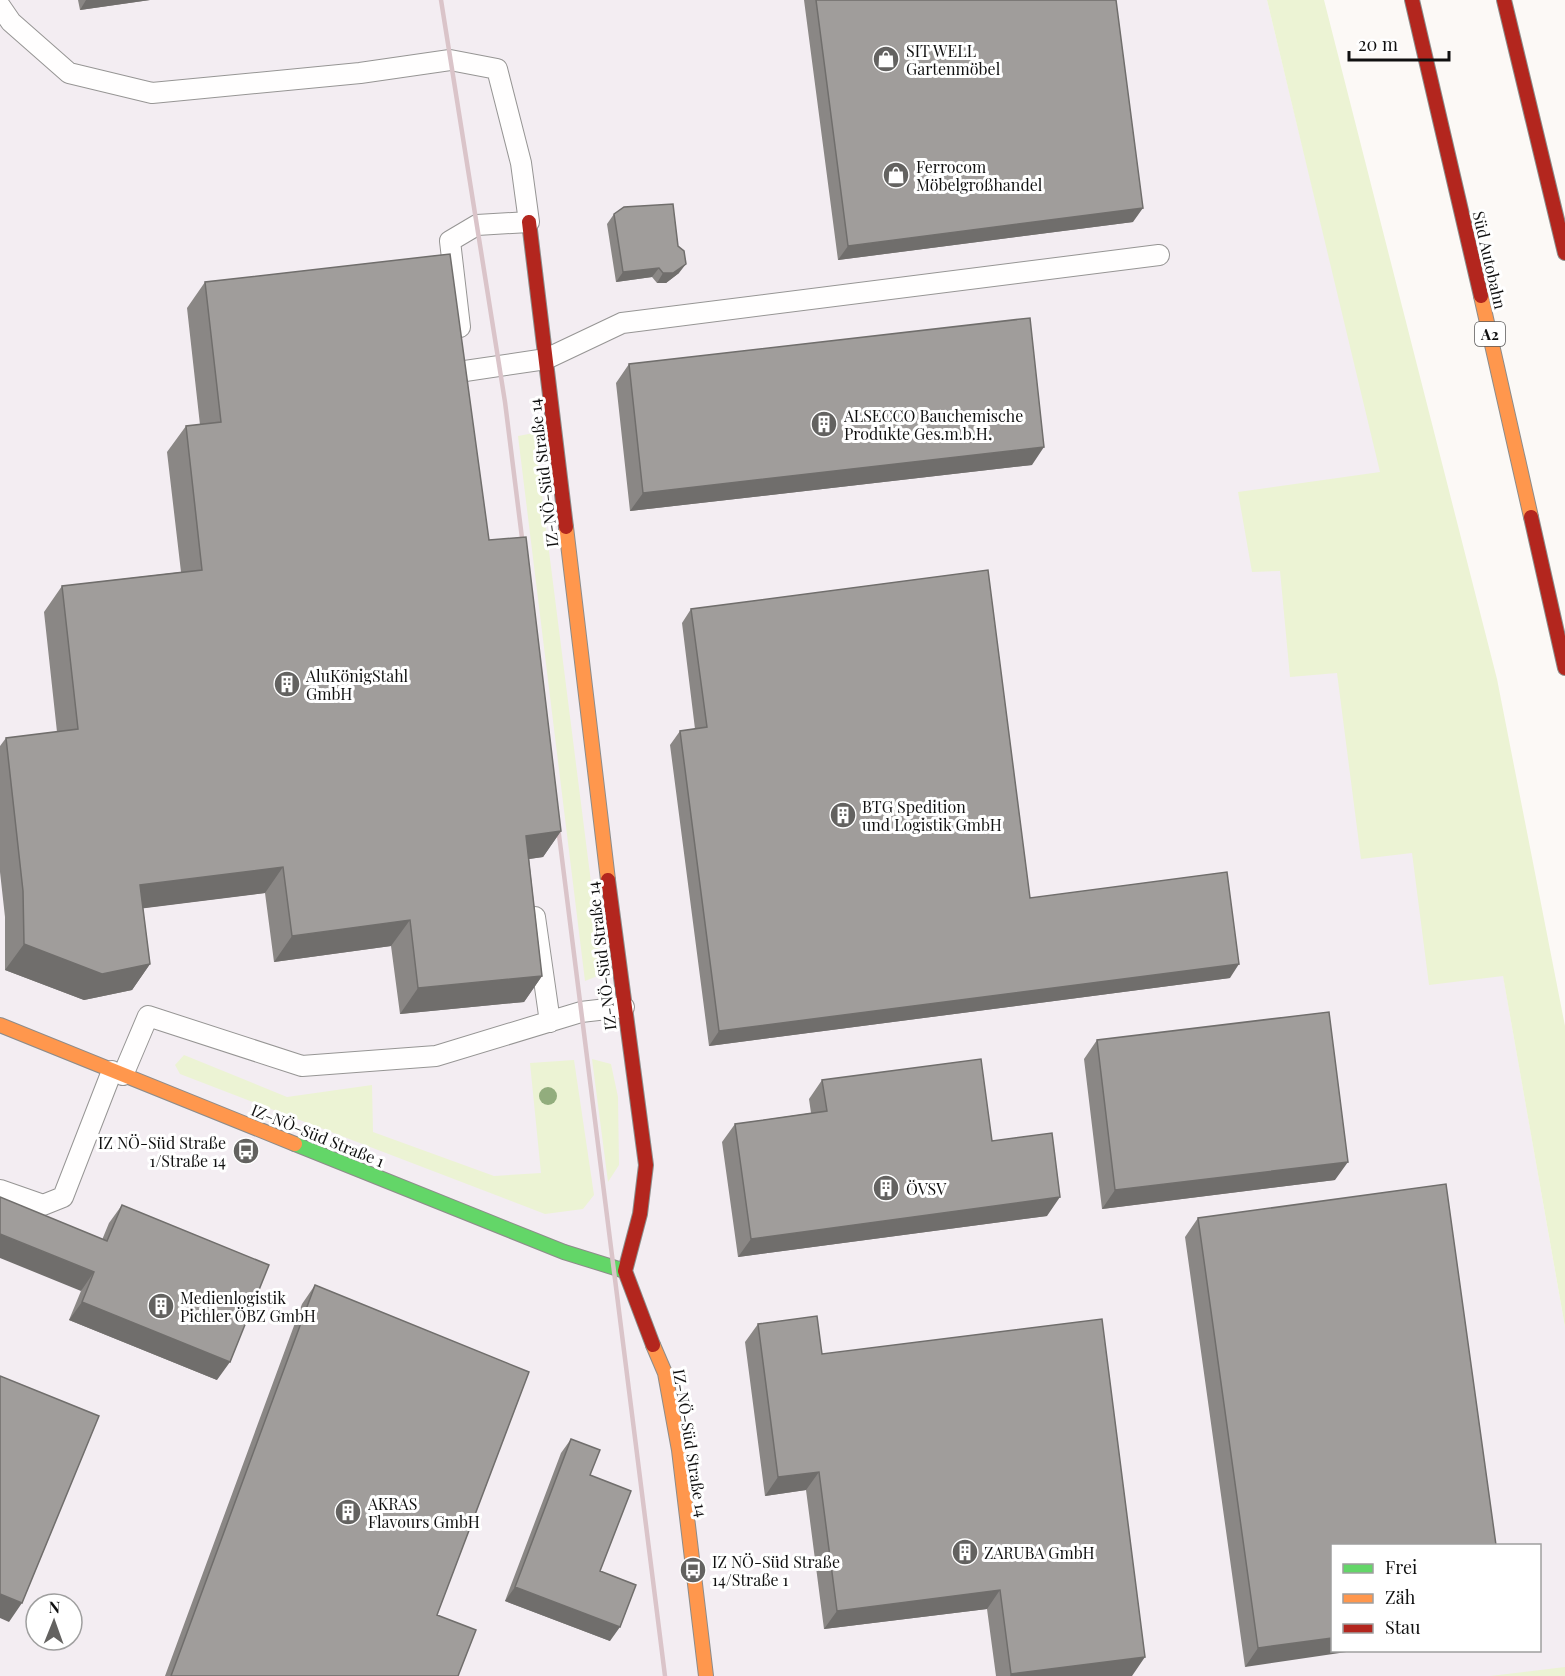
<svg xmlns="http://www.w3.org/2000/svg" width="1565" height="1676" font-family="'Playfair Display',serif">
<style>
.industrial{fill:#f3edf2;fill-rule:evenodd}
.green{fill:#ecf3d4}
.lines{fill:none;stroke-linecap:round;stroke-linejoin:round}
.lane-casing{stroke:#969594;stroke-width:22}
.fast-casing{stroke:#8d8c8a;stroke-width:16}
.slow-casing{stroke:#8d8c8a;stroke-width:16}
.jam-casing{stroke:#8d8c8a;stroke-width:16}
.lane{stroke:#fffefe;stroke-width:20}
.fast{stroke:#63d668;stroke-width:14}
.slow{stroke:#ff974d;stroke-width:14}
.jam{stroke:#b3261e;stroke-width:14}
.rail{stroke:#dac4c9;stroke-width:4.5}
.tree{fill:#92ad7d}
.wall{fill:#8a8785}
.shaded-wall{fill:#706e6c}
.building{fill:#a09d9b;stroke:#706e6c;stroke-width:1.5}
.labels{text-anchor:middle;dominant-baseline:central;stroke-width:6;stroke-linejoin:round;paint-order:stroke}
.shield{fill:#fff;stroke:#585858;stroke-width:1.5}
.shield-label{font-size:15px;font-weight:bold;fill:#101010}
.poi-label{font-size:16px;fill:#101010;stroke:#fff;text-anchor:start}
.street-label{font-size:16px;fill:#101010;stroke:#fff}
</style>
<rect width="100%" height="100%" fill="#fcf9f6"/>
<path class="industrial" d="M0,0H1267L1503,975L1565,1327V1676H0ZM1332,1546H1540V1650H1332ZM36,1604H72V1640H36Z"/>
<path class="green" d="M1267,0H1324L1497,679L1565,1026V1327L1503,976L1429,985L1412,853L1361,859L1337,673L1290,677L1280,571L1252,572L1238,492L1380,472Z
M534,433L601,961L600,975L585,981L518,436Z
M184,1055L287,1097L372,1085L373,1132L494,1176L541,1173L530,1063L574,1060L594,1195L583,1209L545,1214L180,1074L175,1065Z
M592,1059L611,1064L618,1097L619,1165L608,1182Z
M1565,1667V1676H1490Z"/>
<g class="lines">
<defs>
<path id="lane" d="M0,6L11,22L69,73L152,93L360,73L450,60L497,69L521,163L529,222L477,225L450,241L460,327
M465,371L546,359L622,323L1159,255
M535,917L550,1022
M123,1075L148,1016L302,1066L436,1056L581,1012L624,1007
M0,1190L43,1205L63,1197L112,1071"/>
<path id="fast" d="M295,1144L564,1252L625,1271"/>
<path id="slow" d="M1481,296L1531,517
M566,527L608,880
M0,1025L295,1144
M653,1345L665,1373L679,1450L706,1676"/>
<path id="jam" d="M1412,0L1481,296
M1504,0L1565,253
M529,222L566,527
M1531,517L1565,668
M608,880L646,1165L640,1214L625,1271L653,1345"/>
</defs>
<use href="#lane" class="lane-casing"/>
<use href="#fast" class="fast-casing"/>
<use href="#slow" class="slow-casing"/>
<use href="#jam" class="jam-casing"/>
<use href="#lane" class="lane"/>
<use href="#fast" class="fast"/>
<use href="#slow" class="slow"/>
<use href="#jam" class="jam"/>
<path class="rail" d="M441,0L505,402L524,554
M557,819L665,1676"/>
</g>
<circle class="tree" cx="548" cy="1096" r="9"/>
<path class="wall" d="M78,0H150L80,10Z
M804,0H1116L1133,222L838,260Z
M614,214L679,273L666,283H657L652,277L616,282L607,224Z
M205,282L489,540L561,831L543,857L529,859L542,976L524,1002L400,1014L391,946L274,962L265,893L143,908L150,964L132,990L84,1000L5,970V917L0,872V746L6,738L57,732L44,612L62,586L181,572L167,452L186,426L200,425L187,308Z
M629,364L1032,465L630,511L616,383Z
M691,609L1030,898L1230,978L709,1046L670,745L680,731L695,729L682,623Z
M1097,1040L1335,1180L1102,1209L1084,1059Z
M822,1080L992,1141L1047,1216L738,1257L722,1142L735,1124L811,1113L809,1099Z
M122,1205L217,1380L69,1320L109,1223Z
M1198,1218L1496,1545L1245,1667L1185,1237Z
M315,1285L437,1615L458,1676H165L302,1304Z
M758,1324L822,1354L1132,1676H996L987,1609L824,1629L806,1490L765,1496L745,1342Z
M571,1439L590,1475L600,1571L610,1641L505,1601L561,1453Z"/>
<path class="shaded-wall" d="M86,0H150L80,10Z
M1143,208L1133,222L838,260L848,246Z
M686,264L679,273L666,283H657L663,273Z
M659,268L652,277L616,282L623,272Z
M1044,447L1032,465L630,511L643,493Z
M561,831L543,857L508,862L526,836Z
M283,867L265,893L122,911L140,885Z
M410,920L391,946L274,962L292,936Z
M24,944L150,964L132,990L84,1000L5,970Z
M1239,964L1230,978L709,1046L719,1031Z
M542,976L524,1002L400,1014L418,988Z
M1348,1162L1335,1180L1102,1209L1115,1190Z
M1060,1197L1047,1216L738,1257L751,1239Z
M0,1234L94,1272L81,1291L0,1258Z
M82,1302L230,1362L217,1380L69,1320Z
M819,1472L806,1490L765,1496L778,1477Z
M515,1587L620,1627L610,1641L505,1601Z
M1000,1590L987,1609L824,1629L837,1611Z
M0,1594L22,1603L9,1622L0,1618Z
M1332,1638V1650H1360L1245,1667L1258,1648Z
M1145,1657L1132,1676H1010L1011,1674Z"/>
<path class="building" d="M816,0H1116L1143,208L848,246Z
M673,204L678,246L684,251L686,264L673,273H663L659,268L623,272L614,214L624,207Z
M450,254L489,540L526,537L561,831L526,836L542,976L418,988L410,920L292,936L283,867L140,885L150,964L102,974L24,944L23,891L6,738L78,729L62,586L202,570L186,426L221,422L205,282Z
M1030,318L1044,447L643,493L629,364Z
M988,570L1030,898L1227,872L1239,964L719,1031L680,731L707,727L691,609Z
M1329,1012L1348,1162L1115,1190L1097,1040Z
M981,1059L992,1141L1052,1133L1060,1197L751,1239L735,1124L827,1111L822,1080Z
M1446,1184L1496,1545H1332V1638L1258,1648L1198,1218Z
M0,1197L107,1241L122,1205L269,1265L230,1362L82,1302L94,1272L0,1234Z
M315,1285L529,1372L437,1615L476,1630L458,1676H171Z
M817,1316L822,1354L1102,1319L1145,1657L1011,1674L1000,1590L837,1611L819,1472L778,1477L758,1324Z
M0,1376L99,1416L22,1603L0,1594Z
M571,1439L600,1450L590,1475L631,1491L600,1571L636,1585L620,1627L515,1587Z"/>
<defs>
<symbol id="shop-disc" viewBox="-11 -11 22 22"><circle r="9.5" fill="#636260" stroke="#fff"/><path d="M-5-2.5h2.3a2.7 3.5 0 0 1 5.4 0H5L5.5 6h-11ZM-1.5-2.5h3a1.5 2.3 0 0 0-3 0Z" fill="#fff"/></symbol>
<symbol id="building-disc" viewBox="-11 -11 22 22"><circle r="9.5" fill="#636260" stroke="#fff"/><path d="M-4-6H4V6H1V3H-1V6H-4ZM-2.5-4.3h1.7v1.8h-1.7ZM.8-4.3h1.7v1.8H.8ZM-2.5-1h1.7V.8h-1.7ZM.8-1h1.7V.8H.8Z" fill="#fff"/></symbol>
<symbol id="bus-disc" viewBox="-11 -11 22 22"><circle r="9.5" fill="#636260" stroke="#fff"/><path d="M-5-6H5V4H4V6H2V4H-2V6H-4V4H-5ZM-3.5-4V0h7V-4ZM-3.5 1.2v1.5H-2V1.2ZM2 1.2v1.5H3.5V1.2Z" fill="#fff"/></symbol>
</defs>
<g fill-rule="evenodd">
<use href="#shop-disc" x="871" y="44" width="30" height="30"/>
<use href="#shop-disc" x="881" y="160" width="30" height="30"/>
<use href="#building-disc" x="809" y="409" width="30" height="30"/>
<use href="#building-disc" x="272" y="669" width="30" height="30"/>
<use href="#building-disc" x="828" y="800" width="30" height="30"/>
<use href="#bus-disc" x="231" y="1136" width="30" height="30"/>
<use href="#building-disc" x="871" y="1173" width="30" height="30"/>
<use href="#building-disc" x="146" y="1291" width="30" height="30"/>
<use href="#building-disc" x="333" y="1497" width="30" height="30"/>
<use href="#building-disc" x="950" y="1537" width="30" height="30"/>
<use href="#bus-disc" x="678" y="1555" width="30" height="30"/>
</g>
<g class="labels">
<rect class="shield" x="1475" y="322" width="30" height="24" rx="4.5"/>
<g class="shield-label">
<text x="1490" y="334">A2</text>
</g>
<g class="poi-label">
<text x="906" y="50">SIT WELL<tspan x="906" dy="18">Gartenmöbel</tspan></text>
<text x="916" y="166">Ferrocom<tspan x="916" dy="18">Möbelgroßhandel</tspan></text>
<text x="844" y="415">ALSECCO Bauchemische<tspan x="844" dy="18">Produkte Ges.m.b.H.</tspan></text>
<text x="306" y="675">AluKönigStahl<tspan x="306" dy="18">GmbH</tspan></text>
<text x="862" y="806">BTG Spedition<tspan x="862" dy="18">und Logistik GmbH</tspan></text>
<text x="226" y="1142" text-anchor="end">IZ NÖ-Süd Straße<tspan x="226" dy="18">1/Straße 14</tspan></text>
<text x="906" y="1188">ÖVSV</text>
<text x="180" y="1297">Medienlogistik<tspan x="180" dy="18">Pichler ÖBZ GmbH</tspan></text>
<text x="368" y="1503">AKRAS<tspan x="368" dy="18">Flavours GmbH</tspan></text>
<text x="984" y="1552">ZARUBA GmbH</text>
<text x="712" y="1561">IZ NÖ-Süd Straße<tspan x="712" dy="18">14/Straße 1</tspan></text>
</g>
<g class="street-label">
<text transform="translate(1490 260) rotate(77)">Süd Autobahn</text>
<text transform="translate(543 473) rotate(-97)">IZ-NÖ-Süd Straße 14</text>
<text transform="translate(601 956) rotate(-97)">IZ-NÖ-Süd Straße 14</text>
<text transform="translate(318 1135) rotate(22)">IZ-NÖ-Süd Straße 1</text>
<text transform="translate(691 1443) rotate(81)">IZ-NÖ-Süd Straße 14</text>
</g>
</g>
<rect x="1331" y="1544" width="210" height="108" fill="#ffffff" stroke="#9f9f9f" stroke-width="1.5"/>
<rect x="1343" y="1564" width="30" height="9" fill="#63d668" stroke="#9f9f9f" stroke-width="1.5"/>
<text x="1385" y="1574" font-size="18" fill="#101010">Frei</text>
<rect x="1343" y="1594" width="30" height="9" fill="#ff974d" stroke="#9f9f9f" stroke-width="1.5"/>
<text x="1385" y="1604" font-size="18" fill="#101010">Zäh</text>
<rect x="1343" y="1624" width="30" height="9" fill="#b3261e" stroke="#9f9f9f" stroke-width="1.5"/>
<text x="1385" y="1634" font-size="18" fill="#101010">Stau</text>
<g transform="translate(54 1622) rotate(1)"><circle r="28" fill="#ffffff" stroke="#9f9f9f" stroke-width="1.5"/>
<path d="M0-4.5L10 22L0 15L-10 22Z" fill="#636260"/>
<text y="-9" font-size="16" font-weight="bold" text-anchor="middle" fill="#101010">N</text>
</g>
<path d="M1349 51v9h100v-9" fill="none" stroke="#101010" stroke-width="3"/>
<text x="1358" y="51" font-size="18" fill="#101010" stroke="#ffffff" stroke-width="4.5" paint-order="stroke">20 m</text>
</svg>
